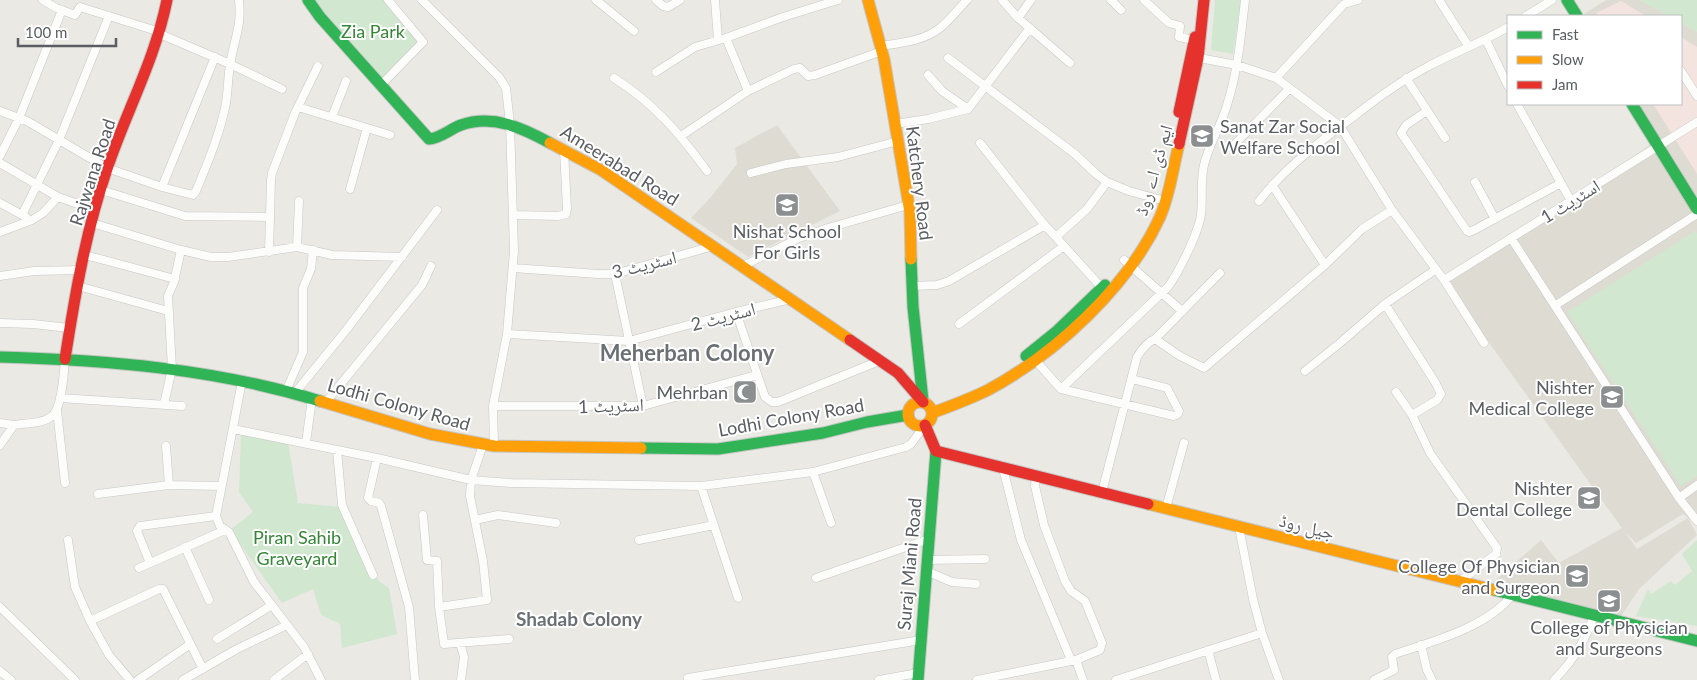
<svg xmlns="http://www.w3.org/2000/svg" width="1697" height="680" font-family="Lato,'Noto Naskh Arabic',sans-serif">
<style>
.education{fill:#dedbd3}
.medical{fill:#f3e4e0}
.green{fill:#d2e7cf}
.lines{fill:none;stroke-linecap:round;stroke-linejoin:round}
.street-casing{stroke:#c7c7c6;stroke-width:9}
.fast-casing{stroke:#c5c6c4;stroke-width:13}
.slow-casing{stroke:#c5c6c4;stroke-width:13}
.jam-casing{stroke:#c5c6c4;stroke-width:13}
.street{stroke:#fcfcfb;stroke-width:8}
.fast{stroke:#30b455;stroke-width:11}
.slow{stroke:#ff9f0a;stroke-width:11}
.jam{stroke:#e5322d;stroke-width:11}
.labels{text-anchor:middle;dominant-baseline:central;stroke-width:4;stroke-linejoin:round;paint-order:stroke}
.park-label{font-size:18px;fill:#358637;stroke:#fff}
.poi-label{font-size:18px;fill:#5a5e62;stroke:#fff;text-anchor:end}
.street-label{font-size:18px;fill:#5a5e62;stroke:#fff}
.neighbourhood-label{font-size:19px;font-weight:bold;fill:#6b7074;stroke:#fff}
.district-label{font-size:22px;font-weight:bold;fill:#6b7074;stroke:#fff}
</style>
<rect width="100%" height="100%" fill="#eae9e4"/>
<path class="education" d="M1606,0H1640L1669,16H1581Z
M1681,23L1697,32V524L1683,514L1636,543L1625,532L1637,549L1688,518L1697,535L1639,589L1616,624L1486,589L1541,540L1559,563L1622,528L1444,280L1658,140L1636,104H1681Z
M777,125L840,211L748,257L691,218L710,198L737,164L735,148Z"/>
<path class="medical" d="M1621,1L1646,16H1598L1596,13Z
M1681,37L1697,47V174L1653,104H1681Z"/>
<path class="green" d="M311,0H386L421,41L380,83Z
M1215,0H1241L1233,54L1211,50Z
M1640,0H1697V32L1681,23V16H1669Z
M1695,231L1697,234V476L1681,486L1567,312Z
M241,432L288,442L298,503L340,507L379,581L389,588L397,634L342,648L340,624L321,615L313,589L282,603L230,530L253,512L239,492Z
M1697,540V626L1636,616L1648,589L1651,594L1671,581L1675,585L1692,571L1682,554Z"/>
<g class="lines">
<defs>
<path id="street" d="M43,0L56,8L75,15L80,7L160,32
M422,0L499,77L506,88L510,124L514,251L507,334L493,406L494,446
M596,0L634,31
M656,0L663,6L668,7L680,0
M715,0L718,40
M1002,0L1018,18L1070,63
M1111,0L1121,10
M1144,0L1169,23L1180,26L1179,37L1194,40
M1439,0L1469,47
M1526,16L1552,0
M1018,18L1031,0
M160,34L230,64L282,89
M726,38L748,91
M1486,40L1508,86
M880,46C900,43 924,41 940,28C950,20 958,9 967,0
M948,58L1075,154L1096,174L1107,182L1129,191L1158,199
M1199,58L1237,65L1276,78L1340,126L1392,210L1444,280L1484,343
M1681,71L1697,96
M656,72L695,47L726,38L783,17L838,0
M928,75L942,91L968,109
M614,78C655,104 679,133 707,171
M1276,78L1344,4L1358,0
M1406,78L1445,138
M380,86L423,42L388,0
M1517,104L1571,201
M298,107L390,135
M0,111L27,121L107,168L162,187L193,195L196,191C208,162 220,134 226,103C228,90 228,77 230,65C234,40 242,26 239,0
M1427,111L1406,125L1401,133L1467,231L1469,232L1476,229L1561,183
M332,117L346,81
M895,124L928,119L968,109L1030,28
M681,136L748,91L794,69L800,68L808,76L815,75L882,51
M980,143L1043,223L1102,288
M1233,146L1289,89
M0,156L19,118L62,10
M0,163L58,197L95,210
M751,173L786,164L838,157L898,141
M1475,182L1495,219
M1272,185L1325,265
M162,187L215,57
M350,189L367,128
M101,190L185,216L270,217
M1259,201C1285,168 1319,142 1353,117C1377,98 1402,80 1429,66C1455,52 1483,42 1508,27
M0,203L26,217
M22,215L59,140L109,16
M513,215L558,216L566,214L567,209L564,150
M92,223L181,250L211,257H228L297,247L332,255L402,257
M0,232L32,220L43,213L58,197
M1056,237L1087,209L1107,182
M1511,238L1679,498L1697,521
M297,247L299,201
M269,252L271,180L272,173L295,113L318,66
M85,255L175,279
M1124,260L1182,311
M743,266L799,238L828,228L908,205
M513,268L598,274H615L713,246
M615,274L643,406
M0,276L34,271L81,270
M1444,280L1697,122
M78,286L168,311
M912,286L937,285L949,281L1045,225
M1385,304L1435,382L1441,394L1437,400L1412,415
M1556,305L1697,214
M736,312L765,397L772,402H778L879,361
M0,323L33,324L69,328
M959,324L1064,246
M507,334L629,341L736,312L791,299
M1155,339L1220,273
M1035,360L1061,389L1174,416L1178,414L1179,411L1167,388L1132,379
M1305,371L1340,343L1385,304L1435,270
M242,381L216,516L220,526L229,532L254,582L304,647L321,680
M1061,389L1168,287C1179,272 1199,232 1201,214C1203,198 1200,182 1204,165C1209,144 1221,126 1227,105C1238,71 1241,35 1245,0
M286,391L303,352V288L311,269L313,250
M1396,392L1412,415L1430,453L1497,548L1496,554L1459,582
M295,393L347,329L437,210
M60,398L182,406
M326,402L422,285L431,266
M164,404L172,369L168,296L174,282L181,250
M493,406H643L756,375
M57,410L65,483
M0,423L14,425
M233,429L377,458L471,480L511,483L701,486L813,472L906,447L911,444L925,425
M306,443L312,398
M0,445L14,425C25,423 43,424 52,416C62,408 64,372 65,359
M166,446L169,485
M337,450L342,505L373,575
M377,458L368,498L371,501L379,503L381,506L409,607L415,680
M1003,468L1021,540L1071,660
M813,472L831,523
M701,486L738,598
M1102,492L1137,357C1142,349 1147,342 1155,339L1180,356L1204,368L1325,265L1362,229L1392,210
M98,494L169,485L221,486
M1679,498L1697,485
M1166,508L1184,443
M423,515L427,560L437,561L439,607L444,644L509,639
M475,520L498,515L556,523
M1239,527L1253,599L1262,633L1279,680
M68,540L75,587L90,621L109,655L130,680
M639,540L714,525
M185,547L209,600
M927,560L985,559
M150,563L137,531L140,526L216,516
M139,568L225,530
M926,571L952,582L976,584
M816,578L929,539
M0,607L75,680
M439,607L487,600L483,561L470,496L471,480L483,445
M90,621L159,589H163L203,669
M217,639L272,605
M460,643L464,657L461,680
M1421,645L1427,670L1432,680
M1208,650L1216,680
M1076,660L1083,680
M0,671L11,680
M688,678L921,640
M138,680L189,645
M183,680L237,649L287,625
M274,680L308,654
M879,680L918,673
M977,680L1076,660L1100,650L1102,643L1085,601L1071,591L1065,581L1044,525L1035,486L1036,476
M1116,680L1262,633
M1374,680L1394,670L1392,657L1395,654C1431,642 1488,627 1512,595
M1554,680C1574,660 1584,642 1594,616"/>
<path id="fast" d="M308,0L320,17L429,139C441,138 450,129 461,125C493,114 523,128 550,143
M1567,0L1577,16
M1632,104L1697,209
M911,259L913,307L923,401
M1026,356L1057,331L1105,285
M0,357C108,360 216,369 320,401
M641,448L718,449L823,433L867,422L908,415
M1494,590L1697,641
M918,680L936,451"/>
<path id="slow" d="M868,0L884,59L910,212L911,259
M550,143L601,170L850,340
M320,401L430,434L494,446L641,448
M908 414a12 12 0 1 1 24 0a12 12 0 1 1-24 0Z
M932,413C951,406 970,399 988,390C1055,354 1128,287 1160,217C1170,194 1173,168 1179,144
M1148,504L1494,590"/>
<path id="jam" d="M1179,112L1195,37
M1179,144L1198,58L1204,0
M850,340L898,373L923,402
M65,359C75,295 86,230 107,169C126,112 155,60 167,0
M925,425L936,451L1148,504"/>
</defs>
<use href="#street" class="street-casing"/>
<use href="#fast" class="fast-casing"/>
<use href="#slow" class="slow-casing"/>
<use href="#jam" class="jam-casing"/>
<use href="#street" class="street"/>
<use href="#fast" class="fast"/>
<use href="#slow" class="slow"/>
<use href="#jam" class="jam"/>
</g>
<defs>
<symbol id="school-square" viewBox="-11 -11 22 22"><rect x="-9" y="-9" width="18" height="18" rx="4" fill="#8c8f90" stroke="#fff"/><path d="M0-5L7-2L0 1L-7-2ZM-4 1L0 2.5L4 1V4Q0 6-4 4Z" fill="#fff"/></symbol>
<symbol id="mosque-square" viewBox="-11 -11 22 22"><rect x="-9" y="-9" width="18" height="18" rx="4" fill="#8c8f90" stroke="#fff"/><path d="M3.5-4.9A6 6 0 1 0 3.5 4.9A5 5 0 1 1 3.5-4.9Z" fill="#fff"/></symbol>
<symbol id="university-square" viewBox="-11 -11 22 22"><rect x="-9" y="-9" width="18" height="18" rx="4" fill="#8c8f90" stroke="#fff"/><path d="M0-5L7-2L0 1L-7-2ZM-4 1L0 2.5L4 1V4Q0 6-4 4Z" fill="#fff"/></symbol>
</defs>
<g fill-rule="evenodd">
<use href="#school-square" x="1188" y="122" width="28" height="28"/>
<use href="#school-square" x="773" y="191" width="28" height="28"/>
<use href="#mosque-square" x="731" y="378" width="28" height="28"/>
<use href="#university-square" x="1598" y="383" width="28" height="28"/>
<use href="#school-square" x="1575" y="484" width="28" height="28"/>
<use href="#university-square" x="1563" y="562" width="28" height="28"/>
<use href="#school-square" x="1595" y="587" width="28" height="28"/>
</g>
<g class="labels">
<g class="park-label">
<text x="373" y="31">Zia Park</text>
<text x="297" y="537">Piran Sahib<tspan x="297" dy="21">Graveyard</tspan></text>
</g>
<g class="poi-label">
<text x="1220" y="126" text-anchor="start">Sanat Zar Social<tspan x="1220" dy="21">Welfare School</tspan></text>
<text x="787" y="231" text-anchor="middle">Nishat School<tspan x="787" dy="21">For Girls</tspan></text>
<text x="1594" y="387">Nishter<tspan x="1594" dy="21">Medical College</tspan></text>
<text x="728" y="392">Mehrban</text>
<text x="1572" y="488">Nishter<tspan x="1572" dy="21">Dental College</tspan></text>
<text x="1560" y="566">College Of Physician<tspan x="1560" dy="21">and Surgeon</tspan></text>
<text x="1609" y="627" text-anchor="middle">College of Physician<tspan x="1609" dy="21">and Surgeons</tspan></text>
</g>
<g class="street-label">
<text transform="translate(620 165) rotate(32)">Ameerabad Road</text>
<text transform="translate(1153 170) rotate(-74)">ایم ڈی اے روڈ</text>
<text transform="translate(92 172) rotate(-72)">Rajwana Road</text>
<text transform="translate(920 183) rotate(83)">Katchery Road</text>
<text transform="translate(1570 201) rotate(-32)">اسٹریٹ 1</text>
<text transform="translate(644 264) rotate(-14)">اسٹریٹ 3</text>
<text transform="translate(723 316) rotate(-15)">اسٹریٹ 2</text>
<text transform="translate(399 404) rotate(16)">Lodhi Colony Road</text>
<text transform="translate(611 405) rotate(-2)">اسٹریٹ 1</text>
<text transform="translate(791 417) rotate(-10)">Lodhi Colony Road</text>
<text transform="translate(1307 526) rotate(14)">جیل روڈ</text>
<text transform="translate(909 564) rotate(-85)">Suraj Miani Road</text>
</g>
<g class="neighbourhood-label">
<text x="579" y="618">Shadab Colony</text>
</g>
<g class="district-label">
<text x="687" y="352">Meherban Colony</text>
</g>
</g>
<rect x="1507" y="15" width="175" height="90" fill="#ffffff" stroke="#bdbfc0"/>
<rect x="1517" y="31" width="25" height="8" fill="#30b455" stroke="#bdbfc0"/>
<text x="1552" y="40" font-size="15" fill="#5a5e62">Fast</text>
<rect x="1517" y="56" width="25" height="8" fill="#ff9f0a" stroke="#bdbfc0"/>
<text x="1552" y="65" font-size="15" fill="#5a5e62">Slow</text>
<rect x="1517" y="81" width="25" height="8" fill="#e5322d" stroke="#bdbfc0"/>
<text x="1552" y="90" font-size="15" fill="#5a5e62">Jam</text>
<path d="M18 38v8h98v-8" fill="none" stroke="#5a5e62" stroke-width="2.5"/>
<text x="25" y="38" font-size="15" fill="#5a5e62" stroke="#ffffff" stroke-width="4" paint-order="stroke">100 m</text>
</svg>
